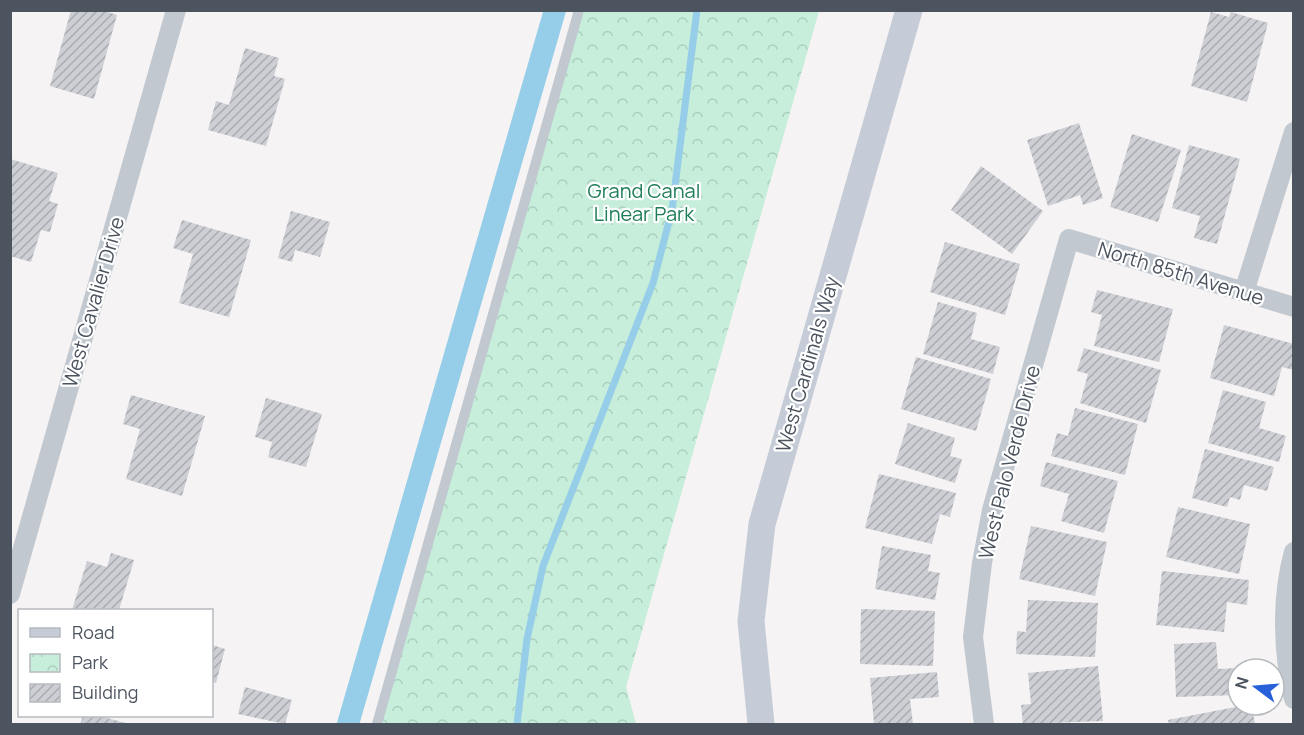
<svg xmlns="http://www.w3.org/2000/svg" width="1304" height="735" font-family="Manrope,sans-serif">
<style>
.park{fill:url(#park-crowns)}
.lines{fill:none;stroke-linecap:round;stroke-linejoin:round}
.stream{stroke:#96cde8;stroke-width:7}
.canal{stroke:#96cde8;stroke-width:22}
.building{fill:url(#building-hatch)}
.lane{stroke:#c2c8d0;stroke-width:10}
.street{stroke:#c2c8d0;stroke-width:20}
.secondary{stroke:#c5ccd8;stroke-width:27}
.labels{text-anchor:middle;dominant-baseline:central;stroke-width:4.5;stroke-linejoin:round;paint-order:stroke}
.park-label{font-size:20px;fill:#1f7e5a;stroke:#fff}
.street-label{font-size:20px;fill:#4c545f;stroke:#fff}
</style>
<defs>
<pattern id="park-crowns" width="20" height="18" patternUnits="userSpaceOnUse" patternTransform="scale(1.5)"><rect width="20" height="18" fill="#c6eeda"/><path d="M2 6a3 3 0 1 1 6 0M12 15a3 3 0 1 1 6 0" fill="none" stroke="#accebe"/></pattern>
<pattern id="building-hatch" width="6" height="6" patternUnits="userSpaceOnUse" patternTransform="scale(1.5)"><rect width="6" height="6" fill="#cdcfd5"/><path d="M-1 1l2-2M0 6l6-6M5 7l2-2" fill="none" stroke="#a9abb0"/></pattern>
</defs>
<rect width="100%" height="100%" fill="#f5f3f3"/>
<path class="park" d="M579,11H819L626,687L636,724H377Z"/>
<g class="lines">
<path class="stream" d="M517,724L527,639L543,566L653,283L672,210L697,10"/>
<path class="canal" d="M348,724L555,10"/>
</g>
<path class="building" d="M71,10H102L117,15L94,99L50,86Z
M1211,12L1229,17L1231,12L1268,23L1247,102L1191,86Z
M245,48L279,58L274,76L285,79L266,146L208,130L216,101L229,105Z
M1079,123L1103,198L1083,205L1080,195L1048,206L1027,140Z
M1132,134L1181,150L1158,222L1110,207Z
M1189,145L1240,159L1217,244L1194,238L1200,216L1172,208Z
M10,159L58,173L49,201L58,204L50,232L41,230L31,262L10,256Z
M981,166L1043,211L1012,254L951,210Z
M291,211L330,222L320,257L295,250L292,262L278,258Z
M182,220L251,240L229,317L179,303L193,254L173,248Z
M945,242L1020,264L1005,315L930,292Z
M1097,290L1173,309L1159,362L1094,346L1102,315L1091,312Z
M938,302L977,313L971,339L1000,347L993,374L923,354Z
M1224,325L1294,344V370L1282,367L1274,396L1210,378Z
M1084,348L1161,370L1146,423L1080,403L1088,374L1077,371Z
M916,357L991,379L976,431L901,409Z
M1223,390L1266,402L1259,428L1286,436L1279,462L1208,443Z
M131,395L205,416L182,496L126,479L140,429L123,424Z
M266,398L322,414L306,467L268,457L272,442L255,437Z
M1075,408L1138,424L1125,475L1051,456L1057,433L1068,436Z
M908,423L955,438L950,456L962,459L955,483L895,464Z
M1205,449L1274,467L1267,491L1244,485L1240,500L1230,497L1227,507L1192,498Z
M1046,462L1118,481L1104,533L1061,521L1069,494L1040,486Z
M879,474L956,493L950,517L940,514L932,544L865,528Z
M1178,507L1250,524L1239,574L1166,557Z
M1031,526L1107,542L1095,596L1019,579Z
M882,546L931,555L928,571L940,573L935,600L875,589Z
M111,553L134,560L119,610H72L87,561L107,567Z
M1162,571L1249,580L1247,605L1227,602L1224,632L1156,625Z
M1028,600L1098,603L1095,657L1016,654L1017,631L1026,632Z
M861,609L935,611L933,666L860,664Z
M1216,642L1218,669L1238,668V695L1176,697L1174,644Z
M212,645L225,649L216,683L212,682Z
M1098,666L1103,721L1023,724L1021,705L1031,704L1028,673Z
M937,672L939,697L910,699L913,724H874L870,678Z
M245,687L292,700L285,724L238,714Z
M1246,705H1251L1255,723L1169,724L1168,720Z
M83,716H100L129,724H80Z"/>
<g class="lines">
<path class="lane" d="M377,724L579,10"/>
<path class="street" d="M1244,292L1294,132
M1294,552C1281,598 1283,654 1294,699
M10,594L176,10
M984,724L973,637L982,563L992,510L1069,239L1294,307"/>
<path class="secondary" d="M761,724L751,621L762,524L909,10"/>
</g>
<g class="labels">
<g class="park-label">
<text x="644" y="190">Grand Canal<tspan x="644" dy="23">Linear Park</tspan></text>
</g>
<g class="street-label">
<text transform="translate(1181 273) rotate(17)">North 85th Avenue</text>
<text transform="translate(93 302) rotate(-74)">West Cavalier Drive</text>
<text transform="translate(807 364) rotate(-74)">West Cardinals Way</text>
<text transform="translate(1009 462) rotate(-76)">West Palo Verde Drive</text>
</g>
</g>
<rect width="1304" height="735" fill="none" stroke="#4c545f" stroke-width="24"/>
<rect x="18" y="609" width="195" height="108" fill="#ffffff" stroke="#b7bbbf" stroke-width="1.5"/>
<rect x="30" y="628" width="30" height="9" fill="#c5ccd8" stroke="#b7bbbf" stroke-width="1.5"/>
<text x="72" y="639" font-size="18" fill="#4c545f">Road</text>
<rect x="30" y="654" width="30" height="18" fill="url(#park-crowns)" stroke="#b7bbbf" stroke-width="1.5"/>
<text x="72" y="669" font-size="18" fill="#4c545f">Park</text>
<rect x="30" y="684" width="30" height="18" fill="url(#building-hatch)" stroke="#b7bbbf" stroke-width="1.5"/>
<text x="72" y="699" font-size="18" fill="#4c545f">Building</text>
<g transform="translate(1256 687) rotate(286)"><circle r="28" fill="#ffffff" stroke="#b7bbbf" stroke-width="1.5"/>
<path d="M0-4.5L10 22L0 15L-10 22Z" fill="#2860da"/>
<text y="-9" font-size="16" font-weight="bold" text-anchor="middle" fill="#4c545f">N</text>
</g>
</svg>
